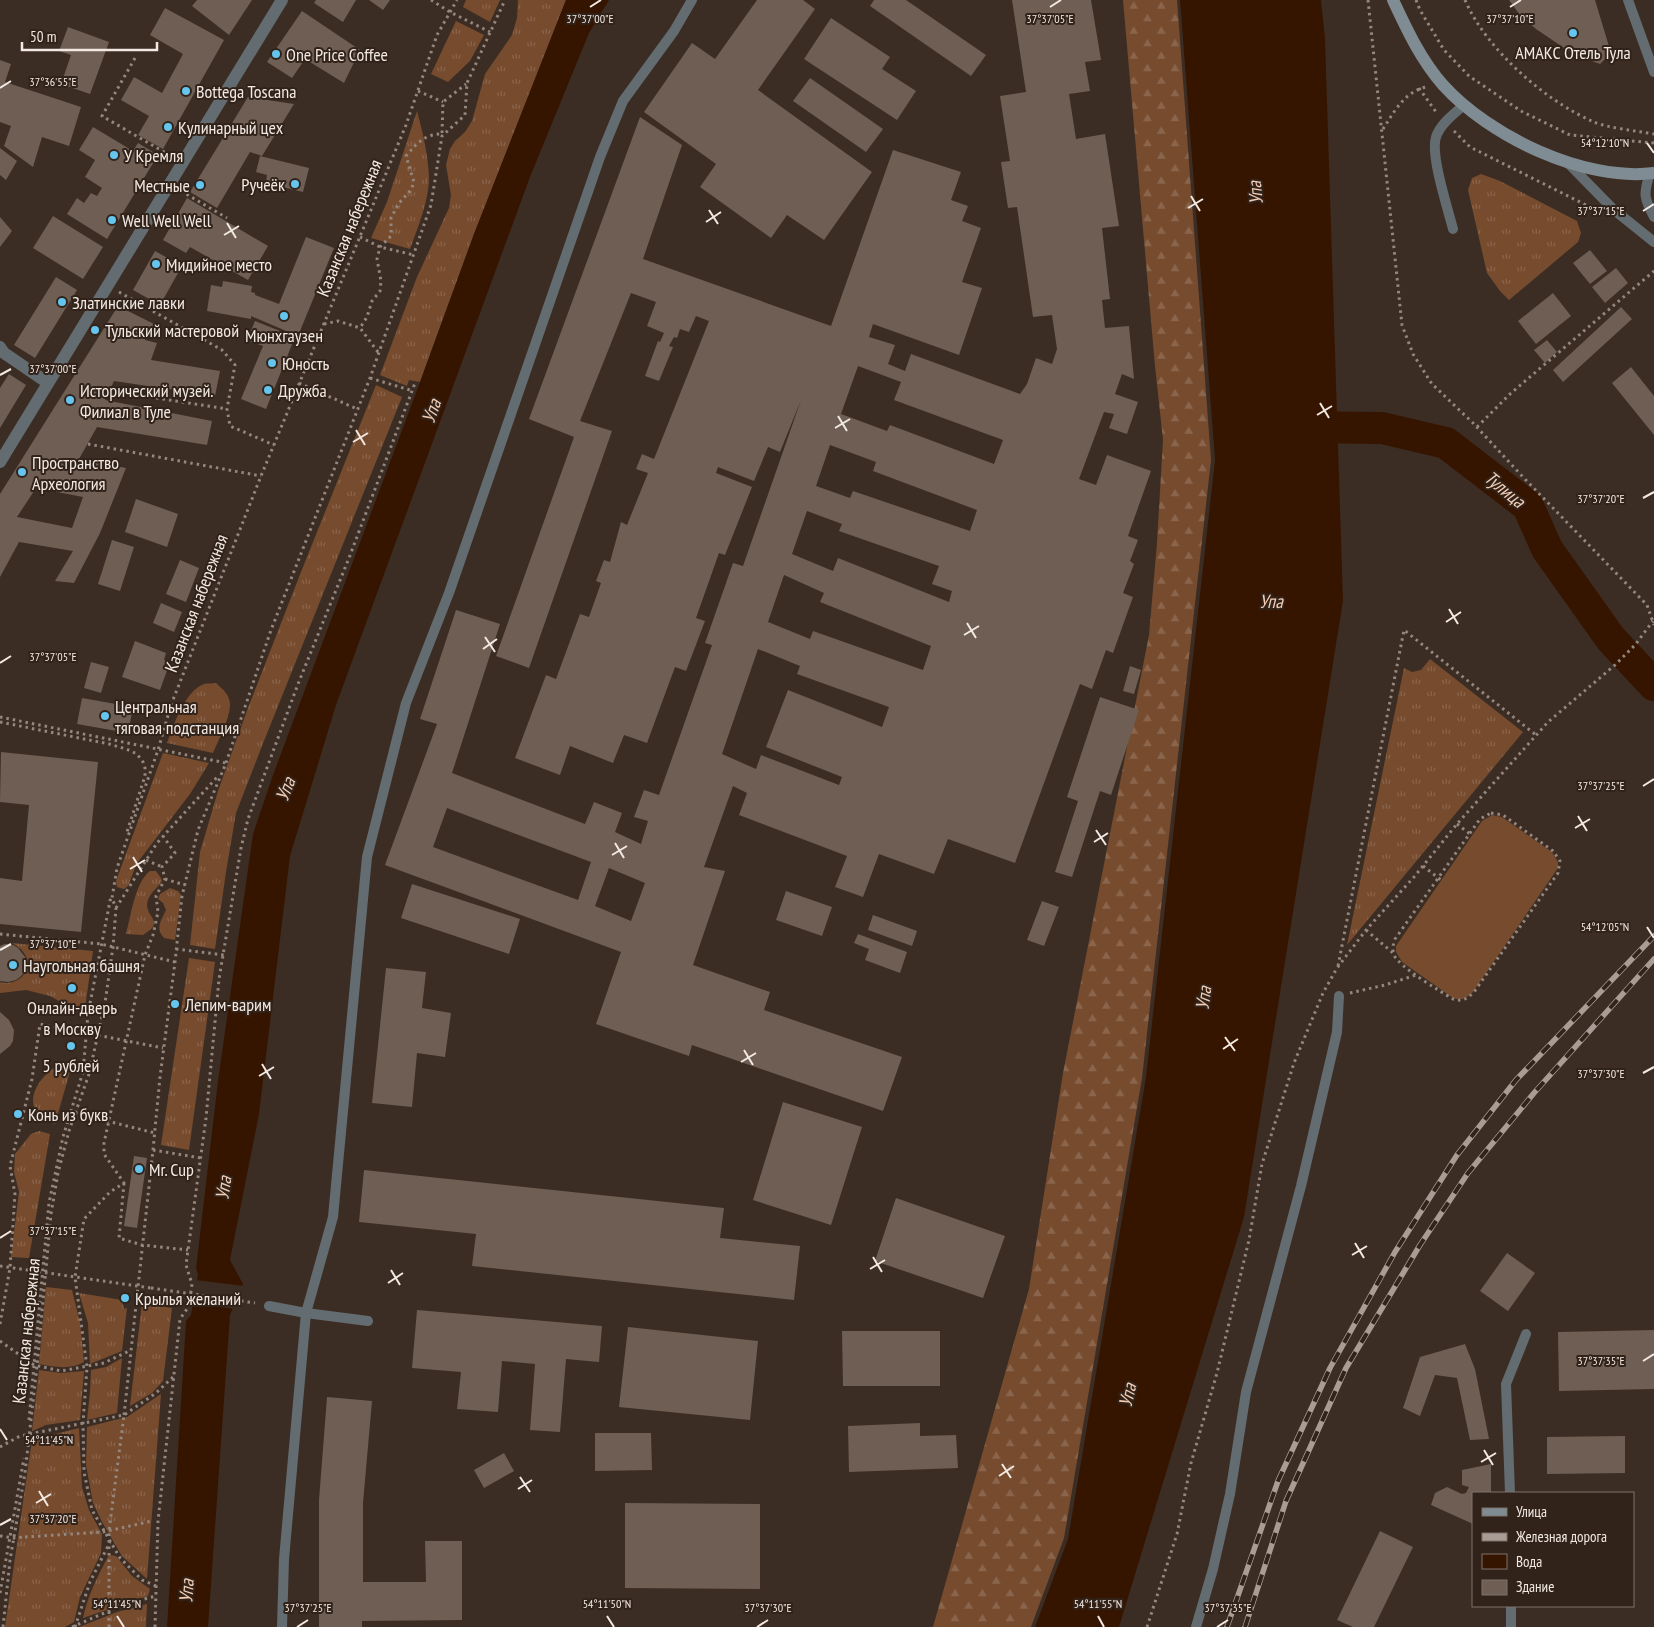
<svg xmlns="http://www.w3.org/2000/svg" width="1654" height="1627" font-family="'PT Sans Narrow',sans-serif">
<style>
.grass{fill:url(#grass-tufts)}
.forest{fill:url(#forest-firs)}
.garden{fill:#764b2e}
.water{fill:#361500}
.pier{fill:#3c2d24}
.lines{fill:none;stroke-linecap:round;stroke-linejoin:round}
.river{stroke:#361500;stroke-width:32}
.building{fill:#6e5e53;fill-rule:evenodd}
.path{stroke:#93877f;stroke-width:3;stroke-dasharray:2.5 4;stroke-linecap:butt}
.service{stroke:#636c70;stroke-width:10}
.pedestrian{stroke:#636c70;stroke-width:12}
.minor{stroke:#636c70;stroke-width:12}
.secondary{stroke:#7f8c93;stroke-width:12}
.rail-casing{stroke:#a89c95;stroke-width:5.5}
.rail{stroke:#31231a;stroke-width:4;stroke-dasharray:11;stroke-linecap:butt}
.path-bridge{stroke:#93877f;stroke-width:3;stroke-dasharray:2.5 4;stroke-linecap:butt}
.ticks{fill:none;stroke:#f2e9e3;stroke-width:2}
.poi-dot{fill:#64c5ee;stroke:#31231a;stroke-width:2}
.labels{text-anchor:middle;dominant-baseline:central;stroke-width:4;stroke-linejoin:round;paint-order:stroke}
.poi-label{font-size:18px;fill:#f2e9e3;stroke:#31231a;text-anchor:start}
.street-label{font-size:18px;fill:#f2e9e3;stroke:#31231a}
.water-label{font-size:19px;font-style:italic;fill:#f4cdb4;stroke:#31231a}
.ticks-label{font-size:12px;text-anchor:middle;fill:#f2e9e3;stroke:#31231a;stroke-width:4;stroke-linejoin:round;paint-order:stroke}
</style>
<defs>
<pattern id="grass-tufts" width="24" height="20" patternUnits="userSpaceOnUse" patternTransform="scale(1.25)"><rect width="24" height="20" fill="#764b2e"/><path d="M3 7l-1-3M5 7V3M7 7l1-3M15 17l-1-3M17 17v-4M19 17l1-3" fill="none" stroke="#8a654c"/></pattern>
<pattern id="forest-firs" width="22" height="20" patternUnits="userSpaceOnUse" patternTransform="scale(1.25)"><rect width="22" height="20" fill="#764b2e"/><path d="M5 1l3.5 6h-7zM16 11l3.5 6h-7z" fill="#8a654c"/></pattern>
</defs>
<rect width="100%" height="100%" fill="#3c2d24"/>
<path class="grass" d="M466,0H500L490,22L463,7Z
M518,0H566L474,234L420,382L409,380L407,386L380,375L417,277L449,208L451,195L446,165L450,149L455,141L465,132L472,121L485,74L512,35L517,18Z
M456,21L484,35L470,61L448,82L431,74Z
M417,111C423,133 428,155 429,177C429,201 418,227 410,249L371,238L387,202Z
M1481,174L1500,181L1577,221L1581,233L1578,242L1509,300L1500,291L1487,273L1468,190L1472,178Z
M376,385L402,397L262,746L236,813L226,872L215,949L190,945L200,852L218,791L248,708L301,572Z
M1430,659L1523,732L1347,945L1404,668L1412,672L1421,670Z
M216,683C221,688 227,692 229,699C234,711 218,741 213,753L167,743C174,725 184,692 204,684C207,683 212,684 216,683Z
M163,753L209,763L190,794L137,863L128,886L124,889L117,887L116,881Z
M150,871H156L161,878L162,881C157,889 147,895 147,905C148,920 165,921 143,935L126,934C131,916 135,882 150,871Z
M170,888L178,891L181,895L175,940L164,938C155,928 161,921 166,910L163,903L158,899L160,894Z
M12,943L93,951L84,1015L50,996L26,990L0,993V982C18,987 35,970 24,953C21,948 16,946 12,943Z
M189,958L215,962L189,1150L161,1145Z
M54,1068H71L55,1124C22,1114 30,1085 54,1068Z
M39,1131L50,1134L29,1258L11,1257L19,1192L14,1172L15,1154L31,1134Z
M46,1287L72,1290L80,1323L84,1362C70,1370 55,1367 39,1364Z
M79,1293L122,1300L124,1309L127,1308L122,1351L90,1364L88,1323Z
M142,1303L172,1308L163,1381L152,1393L130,1406Z
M122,1358L117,1413L87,1420L90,1392L91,1370L106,1367Z
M39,1370L60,1373L84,1371L80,1420L46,1425L32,1431Z
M161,1394L147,1579L122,1556L102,1522L93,1503L86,1465L87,1427L127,1417Z
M79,1428L82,1487L89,1510L102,1534L101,1553L80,1597L74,1622L65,1627H5L32,1440Z
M109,1555L116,1556L132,1576L150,1589L148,1596L83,1618C88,1595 98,1575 109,1555Z
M147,1604L146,1627H79L117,1612Z"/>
<path class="forest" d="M1123,0H1177L1211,460L1142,1078L1064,1538L1031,1627H933L1029,1289L1063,1073L1149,635L1157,543L1163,440L1155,366Z"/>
<path class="garden" d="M1492,815L1502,817L1552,852L1558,862V868L1473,992C1467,998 1462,1001 1453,998L1402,962L1396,952V946L1482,821Z"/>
<path class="water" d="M566,0H609L589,33L530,177L336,705L290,856L259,1114L230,1260L243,1284L230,1315L208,1627H167L186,1321L191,1315L198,1274L196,1268L197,1260L218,1081L253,834L273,775L420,382L474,234Z
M1180,0H1321L1325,39L1343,601L1244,1217L1119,1627H1035L1068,1539L1146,1077L1215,460Z"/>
<path class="pier" d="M195,1280L244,1286L235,1309L190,1303Z"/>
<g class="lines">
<path class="river" d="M1294,427L1382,428L1446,443L1528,506L1547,549L1611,639L1654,685"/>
</g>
<path class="building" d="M197,0H252L229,35L192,6Z
M316,0H356L343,22L314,3Z
M369,0H390L383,10Z
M757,0H803L815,9L758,90L872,172L824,240L787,215L771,238L700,187L716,164L644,112L692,43L715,59Z
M874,0H906L986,55L971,76L870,6Z
M1012,0H1091L1101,60L1085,62L1090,91L1069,94L1076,139L1105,134L1119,226L1102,228L1110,299L1102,300L1105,328L1129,326L1134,379L1122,374L1115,394L1138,402L1127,434L1109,428L1114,414L1104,412L1079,479L1096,485L1107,455L1151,471L1128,536L1138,540L1130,561L1134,564L1123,593L1133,597L1113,653L1106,650L1092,689L1080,684L1015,863L948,839L934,874L879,854L863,897L835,887L847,856L739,815L747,793L733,786L704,867L725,871L693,965L770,992L764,1010L902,1057L883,1111L692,1045L689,1056L596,1024L621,952L385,865L437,724L420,719L456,610L500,624L452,773L585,824L594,802L622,813L615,832L641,844L648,821L634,817L644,790L659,795L712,645L705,643L733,563L743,566L801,400L780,452L768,447L754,481L718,467L716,473L752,487L725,555L719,553L696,618L705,621L686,671L675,667L647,743L624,735L613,763L570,746L560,775L515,758L546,675L556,679L580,614L589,617L601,583L596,581L604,560L610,562L621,522L627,525L648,473L636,469L642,454L654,459L709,321L696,316L689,332L680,329L677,338L674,337L669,346L673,347L659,381L645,376L658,341L660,342L664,333L647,326L656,302L631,293L580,421L612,431L529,668L496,656L574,437L529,419L640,117L682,145L643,259L831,326L893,150L961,172L951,200L968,206L962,221L981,228L962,282L982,288L959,355L873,324L869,337L895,345L888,364L905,371L911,354L1020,394L1027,384L1036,358L1052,364L1057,349L1052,315L1033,317L1017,207L1008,208L1001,162L1010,161L1000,96L1026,92ZM858,366L901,382L894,400L1003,440L994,464L890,425L887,431L841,414ZM830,445L876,462L873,471L977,510L970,531L853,491L850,498L816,486ZM807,511L842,524L839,531L939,566L932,584L952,591L949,602L838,558L833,571L792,554ZM784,575L824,593L820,602L931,646L923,670L813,631L810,639L768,622ZM758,649L800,666L797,674L889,707L882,727L788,690L766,747L842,777L839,785L761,755L756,769L722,754ZM447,808L591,862L578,900L433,847ZM609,868L645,883L631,921L595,906Z
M1509,0H1595L1611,53L1600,64L1573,54L1536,29L1520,15Z
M165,8L224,40L163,149L138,135L149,116L121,100L134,77L162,93L183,54L150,35Z
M302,11L360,50L344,83L305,59L292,78L267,62Z
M831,18L890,57L882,69L916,91L897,120L804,59Z
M68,27L109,42L90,94L61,84L71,55L59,51Z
M0,60L11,64L5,82L81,107L69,146L42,137L33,167L4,146L11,126L0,122Z
M810,78L883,129L866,152L793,101Z
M248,97L294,104L262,156L250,152L217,208L190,192Z
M93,127L133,151L138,143L158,155L107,239L67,214L77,198L84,203L91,193L97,196L102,188L85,177L95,160L79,150Z
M0,148L17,161L6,180L0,175Z
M260,156L309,168L303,192L266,183L267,175L256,172Z
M187,198L268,246L248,280L190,247L186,253L163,240Z
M53,216L103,247L83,279L33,248Z
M0,217L12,231L0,247Z
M306,237L334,248L298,336L251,316V319L207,311L211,285L222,287L223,281L252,286L251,292L255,293V295L279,304Z
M1590,250L1607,271L1590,284L1573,263Z
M155,251L182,266L160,305L133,290Z
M1616,268L1628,283L1605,303L1592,287Z
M56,277L77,290L35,358L14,345Z
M1553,293L1571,316L1536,344L1518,321Z
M118,306L154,324L145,340L157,343L151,360L220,371L215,396L114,381L105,400L212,421L207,445L97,427L79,459L126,468L100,533L74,583L55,581L73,551L19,542L0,577V494ZM36,488L83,497L72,528L17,517Z
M1621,307L1632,319L1563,382L1553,370Z
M255,321L295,337L266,409L241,399L263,346L247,340Z
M1547,340L1557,352L1545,363L1534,350Z
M1631,367L1654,396V435L1612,383Z
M9,374L26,385L0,428V388Z
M136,499L178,514L167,547L125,532Z
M112,540L134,547L120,591L98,584Z
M180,560L199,568L186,602L166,594Z
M161,603L182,612L174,632L153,623Z
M135,641L166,653L164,660L170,662L160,690L122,677Z
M91,662L109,667L101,693L84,688Z
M1130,666L1141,670L1134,694L1123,691Z
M1100,697L1139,710L1111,795L1100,791L1072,877L1055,872L1078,801L1067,797Z
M82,698L133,707L128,733L77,724Z
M1,752L98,762L81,932L0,924V878L22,881L29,805L0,802Z
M412,884L520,919L509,954L401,918Z
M786,891L832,907L822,936L776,920Z
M1042,901L1059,907L1044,946L1027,940Z
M873,915L917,931L912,946L868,930Z
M858,934L907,952L900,973L865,960L869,949L854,943Z
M5,944L13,945L18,948L25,957L26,962L24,973L20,977L16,980L8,982L0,981V946Z
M386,968L426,972L422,1008L451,1013L445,1057L417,1053L412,1107L372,1103Z
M0,1012L9,1020L14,1030L13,1041L10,1046L0,1054Z
M783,1102L862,1127L831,1225L753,1200Z
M134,1156L147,1158L137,1228L124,1226Z
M364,1170L724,1208L720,1238L800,1246L794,1300L472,1266L476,1234L359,1222Z
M896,1198L1005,1236L983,1298L875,1261Z
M1507,1253L1535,1273L1508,1311L1480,1291Z
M417,1310L602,1326L599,1362L566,1359L560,1432L530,1430L535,1364L502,1361L498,1412L457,1409L461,1372L412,1368Z
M628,1327L758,1341L750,1420L619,1407Z
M1654,1330V1389L1559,1391L1558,1332Z
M842,1331H940V1386H843Z
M1465,1344L1475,1369L1489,1439L1470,1440L1457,1378L1435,1375L1420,1416L1403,1408L1420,1357Z
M327,1397L372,1401L363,1503V1582H426L425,1541H462V1620L362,1621V1627H319V1500Z
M920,1423V1436L956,1435L958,1468L849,1472L848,1426Z
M595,1433H651L652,1470L595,1471Z
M1625,1436V1473L1547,1474V1437Z
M504,1453L514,1471L484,1488L474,1470Z
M1491,1464V1493H1473V1524L1431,1505L1435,1493L1447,1487L1462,1494L1466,1493L1469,1487L1462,1485V1470Z
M625,1503L760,1504V1589L625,1588Z
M1380,1531L1413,1547L1374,1627H1353L1337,1620Z"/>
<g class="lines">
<path class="path" d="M431,0L450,12L490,32
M1368,0L1402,325L1413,354L1432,384L1473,423L1523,477L1647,605L1654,625
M1416,0L1420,10L1444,50L1469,76L1521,111L1570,135L1654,143
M1465,0C1486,49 1545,101 1594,122C1608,128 1637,131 1654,134
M135,58L102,116L171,156
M1419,88L1436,112
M418,91L443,102
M1383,129C1394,112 1404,92 1426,87
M1454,131L1470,147L1590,207
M442,133L443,102L466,84
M181,191L227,218
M360,237L380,247L414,255
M119,292L222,350L235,365L227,409L230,426L274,445
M324,324L338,321L360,328
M378,352L360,328L367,317L372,301L380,291L381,281L377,259L380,247L391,236V218L399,203L411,190L414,182L406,156C417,143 425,134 442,134
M370,378L413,391
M299,383L357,409
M124,393L227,409
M1477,427L1510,394L1654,271
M88,444L261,476
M0,717L226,763
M0,722L109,744L126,749L137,754L143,762L145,768V776L127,832
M1491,813L1503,815L1553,851L1560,861L1558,873L1474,992C1467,999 1462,1002 1453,999C1440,991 1399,967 1394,955C1392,949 1393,945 1395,939L1480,819Z
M1457,824L1470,834
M146,860L162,867
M1423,866L1441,880
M165,879L185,885
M116,908L157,843L219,775
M1366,930L1393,953
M0,934L101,944L175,962
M176,949L224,955
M1338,966L1404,630L1536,735
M1350,993L1385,985L1416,975
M75,1113L155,1133
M153,1150L201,1158
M124,1183L119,1238L142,1245L188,1250
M0,1266L151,1288
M0,1324L10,1268L15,1194L10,1166L32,1079L40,1024L163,1048
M0,1341L34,1365L61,1371L104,1363L131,1350
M124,1415L153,1150L160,1077L175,962L182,896L198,830L226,763L271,630L370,378L431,205L442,136L465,115L467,83L505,0
M29,1420L49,1203L63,1137L83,1072L88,1014L111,896
M0,1447L20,1436L124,1415L156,1393L173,1377
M0,1536L14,1538L25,1537
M156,1586L142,1580L120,1558L92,1510L84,1472L83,1423L87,1367L75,1277L84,1219L110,1192L124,1183L104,1154V1143L145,955L153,935L158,912L156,896L165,879L162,867L175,853L163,836
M0,1593L24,1458
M3,1627L10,1560L25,1473L37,1366L51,1214L58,1173L69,1131L89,1074L105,1003L113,947L116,908L112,898L117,868L158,750L171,705L261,476L406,125L437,35L457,0
M72,1627L125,1604L156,1596
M75,1627L90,1582L110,1542
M155,1627L158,1521L180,1319L189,1306L192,1284L186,1265L206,1118L219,979L241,848L248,819L298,684L349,558L415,383
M1147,1627L1177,1534L1191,1463L1217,1373L1249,1240L1262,1164L1294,1063L1323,993L1337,968L1366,930L1414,877L1457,824L1548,722L1615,665L1635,645L1653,621"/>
<path class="service" d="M1628,0L1654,72
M1568,163L1613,209L1654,242
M1650,173C1643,194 1644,198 1654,217
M1453,229C1448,209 1430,155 1436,137C1440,124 1454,114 1464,105
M269,1306L306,1313L368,1321
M1510,1493L1506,1384L1526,1334
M282,1627L284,1559L306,1313L333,1217L367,857L406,703L449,593L600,157L623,101L674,31L692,0
M1196,1627L1213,1569L1230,1494L1246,1392L1301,1186L1337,1032L1339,996
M1511,1627V1606"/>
<path class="pedestrian" d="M0,462L282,0"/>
<path class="minor" d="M0,347L4,353L48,383"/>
<path class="secondary" d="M1393,0C1407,30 1421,60 1443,85C1489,136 1584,182 1654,173"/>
<defs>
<path id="rail" d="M1227,1627L1278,1481L1330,1368L1395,1252L1457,1155L1516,1080L1654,936
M1245,1627L1286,1501L1346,1368L1420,1245L1468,1173L1534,1093L1654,959"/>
</defs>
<use href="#rail" class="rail-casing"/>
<use href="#rail" class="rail"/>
<path class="path-bridge" d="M151,1288L255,1303
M25,1537L103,1532L152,1521
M109,1627V1531L124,1415"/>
</g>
<path class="ticks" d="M590,7L601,0M1050,7L1061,0M1510,7L1521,0M0,88L11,81M1647,143L1654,153M1191,196L1200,211M1188,208L1203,199M709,210L718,224M1643,211L1654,204M706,222L721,212M227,223L236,238M224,235L239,226M0,375L11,369M1320,403L1329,418M1317,415L1332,406M838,416L847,431M835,428L850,419M356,430L365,445M353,442L368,433M1643,498L1654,492M1449,609L1458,624M1446,622L1461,612M967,623L976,638M964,635L979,626M485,637L495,652M483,649L497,639M0,663L11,656M1643,786L1654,779M1578,816L1587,831M1575,828L1590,819M1096,830L1106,845M1094,842L1108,833M615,843L624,858M612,855L627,846M133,857L142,872M130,869L145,860M1647,927L1654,938M0,950L11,944M1225,1037L1235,1051M1223,1049L1238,1039M744,1050L753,1065M741,1062L756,1053M262,1064L271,1079M1643,1073L1654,1067M259,1076L274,1067M0,1238L11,1231M1355,1243L1364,1258M1352,1255L1367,1246M873,1257L882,1272M870,1269L885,1260M391,1270L400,1285M388,1283L403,1273M1643,1361L1654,1354M0,1429L7,1440M1484,1450L1493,1465M1481,1462L1496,1453M1002,1464L1011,1478M999,1476L1014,1466M520,1477L530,1492M518,1489L532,1480M39,1491L48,1506M36,1503L51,1494M0,1525L11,1519M117,1616L124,1627M607,1616L614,1627M1098,1616L1104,1627M297,1627L308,1620M757,1627L768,1620M1217,1627L1228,1620"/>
<g class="poi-dot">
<circle cx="1573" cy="33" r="5"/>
<circle cx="276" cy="54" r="5"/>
<circle cx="186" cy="91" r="5"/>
<circle cx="168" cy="127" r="5"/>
<circle cx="114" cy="155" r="5"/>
<circle cx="295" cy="184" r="5"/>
<circle cx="200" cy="185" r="5"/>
<circle cx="112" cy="220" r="5"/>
<circle cx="156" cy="264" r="5"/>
<circle cx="62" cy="302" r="5"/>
<circle cx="284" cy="316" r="5"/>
<circle cx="95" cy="330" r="5"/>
<circle cx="272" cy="363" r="5"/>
<circle cx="268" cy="390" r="5"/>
<circle cx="70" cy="400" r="5"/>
<circle cx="22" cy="472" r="5"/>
<circle cx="105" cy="716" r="5"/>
<circle cx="13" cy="965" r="5"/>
<circle cx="72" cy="988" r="5"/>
<circle cx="175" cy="1004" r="5"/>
<circle cx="71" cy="1046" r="5"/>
<circle cx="18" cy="1114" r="5"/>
<circle cx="139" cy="1169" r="5"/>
<circle cx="125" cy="1298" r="5"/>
</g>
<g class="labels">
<g class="poi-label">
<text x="1573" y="52" text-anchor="middle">АМАКС Отель Тула</text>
<text x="286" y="54">One Price Coffee</text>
<text x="196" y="91">Bottega Toscana</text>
<text x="178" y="127">Кулинарный цех</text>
<text x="124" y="155">У Кремля</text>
<text x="285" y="184" text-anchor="end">Ручеёк</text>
<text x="190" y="185" text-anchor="end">Местные</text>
<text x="122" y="220">Well Well Well</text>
<text x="166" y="264">Мидийное место</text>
<text x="72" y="302">Златинские лавки</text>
<text x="105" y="330">Тульский мастеровой</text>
<text x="284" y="335" text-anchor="middle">Мюнхгаузен</text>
<text x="282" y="363">Юность</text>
<text x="80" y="390">Исторический музей.<tspan x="80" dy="21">Филиал в Туле</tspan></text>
<text x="278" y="390">Дружба</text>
<text x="32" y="462">Пространство<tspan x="32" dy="21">Археология</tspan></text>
<text x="115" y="706">Центральная<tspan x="115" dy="21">тяговая подстанция</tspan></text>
<text x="23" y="965">Наугольная башня</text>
<text x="185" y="1004">Лепим-варим</text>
<text x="72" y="1007" text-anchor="middle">Онлайн-дверь<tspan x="72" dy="21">в Москву</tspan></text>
<text x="71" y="1065" text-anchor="middle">5 рублей</text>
<text x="28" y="1114">Конь из букв</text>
<text x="149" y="1169">Mr. Cup</text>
<text x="135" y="1298">Крылья желаний</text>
</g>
<g class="street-label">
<text transform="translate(349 228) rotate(-68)">Казанская набережная</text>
<text transform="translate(196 603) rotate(-69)">Казанская набережная</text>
<text transform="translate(26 1331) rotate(-84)">Казанская набережная</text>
</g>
<g class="water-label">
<text transform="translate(1255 193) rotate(-95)">Упа</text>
<text transform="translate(431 411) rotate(-71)">Упа</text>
<text transform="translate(1505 489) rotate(39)">Тулица</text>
<text x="1271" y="601">Упа</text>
<text transform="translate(285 789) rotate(-69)">Упа</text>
<text transform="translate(1203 998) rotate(-83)">Упа</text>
<text transform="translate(223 1188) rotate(-82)">Упа</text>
<text transform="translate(1127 1395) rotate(-77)">Упа</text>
<text transform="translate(186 1591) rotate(-86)">Упа</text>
</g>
</g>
<g class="ticks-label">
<text x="590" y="23">37°37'00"E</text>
<text x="1050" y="23">37°37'05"E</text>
<text x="1510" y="23">37°37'10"E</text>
<text x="53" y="86">37°36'55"E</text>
<text x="1605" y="147">54°12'10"N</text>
<text x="1601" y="215">37°37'15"E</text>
<text x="53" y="373">37°37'00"E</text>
<text x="1601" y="503">37°37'20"E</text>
<text x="53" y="661">37°37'05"E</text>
<text x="1601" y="790">37°37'25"E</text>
<text x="1605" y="931">54°12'05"N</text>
<text x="53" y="948">37°37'10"E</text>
<text x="1601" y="1078">37°37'30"E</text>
<text x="53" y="1235">37°37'15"E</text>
<text x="1601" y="1365">37°37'35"E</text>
<text x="49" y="1444">54°11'45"N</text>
<text x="53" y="1523">37°37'20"E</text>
<text x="117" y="1608">54°11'45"N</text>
<text x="607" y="1608">54°11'50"N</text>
<text x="1098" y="1608">54°11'55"N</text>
<text x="308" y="1612">37°37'25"E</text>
<text x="768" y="1612">37°37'30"E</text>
<text x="1228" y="1612">37°37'35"E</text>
</g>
<rect x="1472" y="1492" width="162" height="115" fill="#31231a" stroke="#7e726a"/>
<rect x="1482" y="1508" width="25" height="8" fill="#7f8c93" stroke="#7e726a"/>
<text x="1516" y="1517" font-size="15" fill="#f2e9e3">Улица</text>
<rect x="1482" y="1533" width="25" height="8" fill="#a89c95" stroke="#7e726a"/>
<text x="1516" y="1542" font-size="15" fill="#f2e9e3">Железная дорога</text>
<rect x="1482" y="1554" width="25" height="15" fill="#361500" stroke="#7e726a"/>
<text x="1516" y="1567" font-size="15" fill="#f2e9e3">Вода</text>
<rect x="1482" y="1580" width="25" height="15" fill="#6e5e53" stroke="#7e726a"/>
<text x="1516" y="1592" font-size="15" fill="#f2e9e3">Здание</text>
<path d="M22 42v8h135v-8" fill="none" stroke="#f2e9e3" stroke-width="2.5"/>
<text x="30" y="42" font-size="15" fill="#f2e9e3" stroke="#31231a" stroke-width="4" paint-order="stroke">50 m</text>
</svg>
